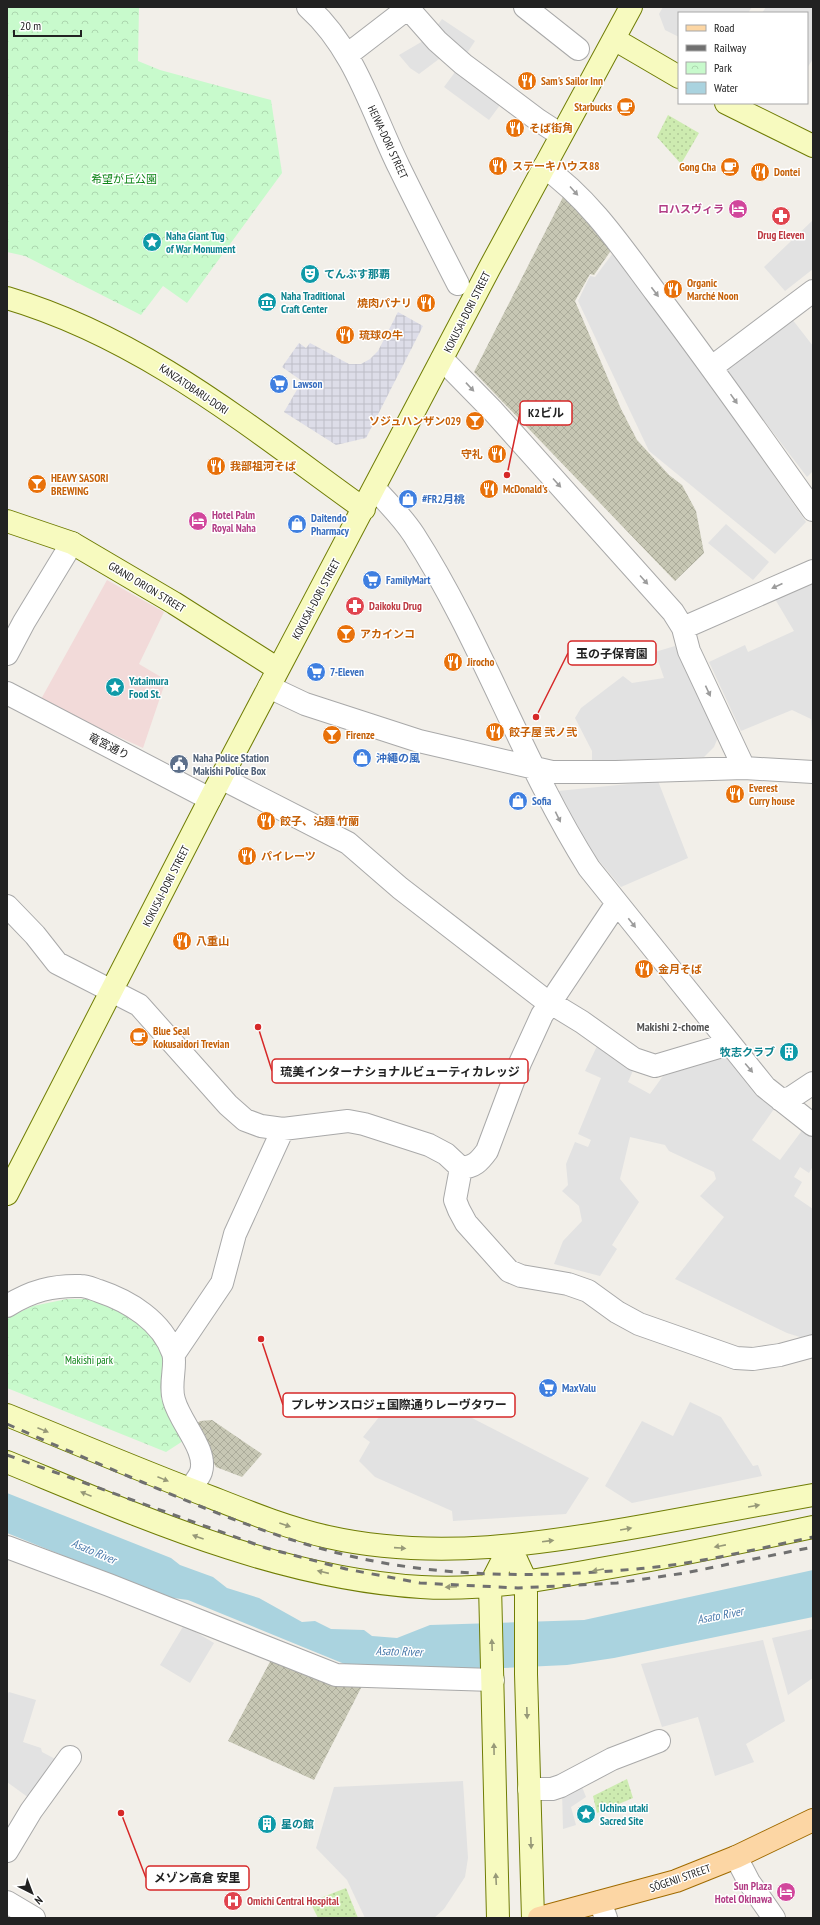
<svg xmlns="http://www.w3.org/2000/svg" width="820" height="1925" font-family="'PT Sans Narrow','Noto Sans JP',sans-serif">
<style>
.commercial{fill:#f2dad9}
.construction{fill:url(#construction-cross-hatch)}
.grass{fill:url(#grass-dots)}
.park{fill:url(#park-crowns)}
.parking{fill:#e2e2e2}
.plaza{fill:url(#plaza-grid)}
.water{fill:#aad3df}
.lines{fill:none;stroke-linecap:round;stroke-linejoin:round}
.street-casing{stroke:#a9a9a9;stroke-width:24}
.secondary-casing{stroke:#707d05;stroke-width:24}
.primary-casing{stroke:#a06b00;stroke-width:24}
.street{stroke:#fff;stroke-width:22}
.secondary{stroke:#f7fabf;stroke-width:22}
.primary{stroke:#fcd6a4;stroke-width:22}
.rail{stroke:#707070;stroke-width:3;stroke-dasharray:8 8;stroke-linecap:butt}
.oneway{fill:#9c9c9c}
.oneway2{fill:#979978}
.labels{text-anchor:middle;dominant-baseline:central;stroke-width:3;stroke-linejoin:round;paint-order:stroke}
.food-label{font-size:11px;font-weight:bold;fill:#c56008;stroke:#fff;text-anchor:start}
.street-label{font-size:11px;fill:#222;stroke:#fff}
.park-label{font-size:11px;fill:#0c8416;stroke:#fff}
.hotel-label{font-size:11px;font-weight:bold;fill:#b23c85;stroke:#fff;text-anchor:end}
.health-label{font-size:11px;font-weight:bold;fill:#be3a42;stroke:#fff;text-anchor:start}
.culture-label{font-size:11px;font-weight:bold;fill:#0d838f;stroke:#fff;text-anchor:start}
.shop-label{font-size:11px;font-weight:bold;fill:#366cbe;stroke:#fff;text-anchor:start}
.service-label{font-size:11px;font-weight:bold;fill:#4e5e75;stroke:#fff;text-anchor:start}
.neighbourhood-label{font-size:12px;font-weight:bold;fill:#555;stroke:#fff}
.water-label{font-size:12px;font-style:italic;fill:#4a7aab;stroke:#fff}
.leader{fill:none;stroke:#d62828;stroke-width:1.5}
.callout-dot{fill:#d62828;stroke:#fff;stroke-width:1.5}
.callout{fill:#fff;stroke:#d62828;stroke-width:1.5}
.callout-label{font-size:12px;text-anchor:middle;font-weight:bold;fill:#222}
</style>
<defs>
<pattern id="construction-cross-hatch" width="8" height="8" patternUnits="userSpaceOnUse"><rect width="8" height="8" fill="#c7c7b4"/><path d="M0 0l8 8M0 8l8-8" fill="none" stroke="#abab9a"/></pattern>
<pattern id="grass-dots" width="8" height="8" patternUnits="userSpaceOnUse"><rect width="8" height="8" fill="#cdebb0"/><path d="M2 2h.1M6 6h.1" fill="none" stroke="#b0c997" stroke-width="1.8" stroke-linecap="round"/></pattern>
<pattern id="park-crowns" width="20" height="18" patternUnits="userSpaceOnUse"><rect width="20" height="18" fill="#c8facc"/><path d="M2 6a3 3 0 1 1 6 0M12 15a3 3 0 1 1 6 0" fill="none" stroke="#acd6af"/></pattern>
<pattern id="plaza-grid" width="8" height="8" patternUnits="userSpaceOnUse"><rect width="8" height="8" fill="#dddde8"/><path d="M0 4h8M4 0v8" fill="none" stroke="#bdbdc7"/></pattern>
</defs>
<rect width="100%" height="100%" fill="#f2efe9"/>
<path class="commercial" d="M107,580L164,612L139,664L166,680L143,748L40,701Z"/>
<path class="construction" d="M564,195L612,249L594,275L590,274L575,301L621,409L637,440L669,475L682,485L696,511L704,553L675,581L474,372Z
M212,1420L262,1454L242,1477L216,1467L193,1427L200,1421Z
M272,1658L362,1686L314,1780L228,1741Z"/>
<path class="grass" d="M668,115L699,133L681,164L657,137Z
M627,1779L633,1798L597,1813L593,1796Z
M346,1888L358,1918H318L310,1902Z"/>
<path class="park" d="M7,7H139L138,61L160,70L271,100L282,173L187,303L163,286L141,315L25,256L7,252Z
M67,1299H91L121,1311L143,1325L158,1345L164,1361V1374L161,1398L183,1441L166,1452L7,1388V1318L33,1306Z"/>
<path class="parking" d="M663,7H752L748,13H679V37L665,30L659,14Z
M766,7H813V59L807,68V13H762Z
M442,19L475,41L465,56L432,33Z
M423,41L443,56L419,74L410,68L399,55Z
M458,68L503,101L489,120L444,87Z
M813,220V269L785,291L764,267Z
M613,253L704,375L806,522L775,554L649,451L578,301L590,276L595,277Z
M792,319L813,346V471L807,477L724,368Z
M726,524L769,562L753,580L708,543Z
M813,581V747L811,719L792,710L741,731L709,662L745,645L748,652L794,631L775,599Z
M675,646L719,735L714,747L704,757L592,761V751L575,718L581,708L623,676L632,683L664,678L655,652Z
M658,781L688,858L621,887L590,850L558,791Z
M599,1042L635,1066L628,1082L650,1094L663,1076L729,1054L775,1104L774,1109L752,1140L780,1160L803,1129L813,1137V1166L809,1173L800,1167L794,1177L802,1182L794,1196L813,1209V1336L803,1338L787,1333L675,1279L724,1217L700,1196L716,1179L714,1172L669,1151L665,1145L630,1137L620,1179L639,1202L612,1245L617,1249L600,1276L554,1264L563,1241L582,1221L579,1206L562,1191L568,1185L566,1164L575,1142L588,1147L591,1140L578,1134L601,1078L585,1071Z
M396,1396L425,1410L433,1398L589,1478L566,1514L453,1521L452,1511L375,1477L359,1461L370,1442L363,1437Z
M690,1402L721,1417L753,1466L758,1465L762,1476L632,1503L605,1486L642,1421L673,1436Z
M184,1625L214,1643L190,1683L160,1665Z
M813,1629V1678L788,1695L772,1638Z
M763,1640L785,1721L746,1744L754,1762L715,1776L698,1717L662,1727L641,1664Z
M9,1692L36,1700L23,1742L41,1748L42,1752L59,1761L29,1798L7,1782V1695Z
M463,1781L468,1858L465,1877L444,1909L434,1918H365L347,1880L316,1848L334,1787Z
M580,1782L586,1797L571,1807L576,1825L563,1829L562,1791Z"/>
<path class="plaza" d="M398,312L423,326L366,438L336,445L284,412L302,381L282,367L299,343L306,348L310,343L349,364H361L370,359L378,351Z"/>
<path class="water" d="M7,1493L171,1558L180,1565L213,1577L227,1588L259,1598L302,1622L315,1621L331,1629L364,1630L372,1636L397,1638L430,1625L584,1620L813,1570V1617L614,1658L567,1665L459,1670L408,1666L347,1665L188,1600L166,1597L7,1533Z"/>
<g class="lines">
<defs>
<path id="street" d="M308,7C355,49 372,112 399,167C418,206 438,245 458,284
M407,7L437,41L463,64L538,120L561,135
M525,7L578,49
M347,55L408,8
M544,167C590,199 623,249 656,293C710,364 761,437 813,510
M442,359L493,411L673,612L683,628L689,651L744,768
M712,367L813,291
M375,489C388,503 403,518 414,535C482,641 522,762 589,868L765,1087L813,1125
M683,628L813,571
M7,654L24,622L72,543
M269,687L305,704L419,741L552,772H616L744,768L813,772
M7,693L210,799
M221,778L348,843L400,888L541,997L582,1022L634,1059L655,1066L729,1044
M7,906L35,935L57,963L139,1005L228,1105L245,1120L261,1126L283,1129L348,1121L364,1124L429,1145L446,1154L461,1168C474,1167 479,1162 487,1151L520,1063L542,1015L617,903
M781,1100L792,1097L813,1083
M461,1168L455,1200L459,1210L466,1223L509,1271L521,1276L568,1284L588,1291L617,1312L639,1324L736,1358L753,1359L780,1355L813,1346
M7,1306C31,1291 53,1285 81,1286C87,1286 93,1289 99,1291C129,1301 162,1321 173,1353C177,1364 169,1385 174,1400C180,1423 208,1450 201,1472C199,1478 193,1484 190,1490
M174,1354L222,1283L235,1234L283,1129
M7,1547L109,1585L336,1675L493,1680
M529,1789H552L561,1786L612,1759L659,1741
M7,1851L31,1811L70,1757
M736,1857L749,1882L774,1918
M7,1902L34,1918
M600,1902L606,1918"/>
<path id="secondary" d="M614,39L679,77
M726,103L813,146
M7,298C143,338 251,428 364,509
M7,521L72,543L174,603L278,669
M7,1194L210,799L489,269L631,7
M7,1415C76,1443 144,1472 213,1498C251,1513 288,1528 328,1537C435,1561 542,1544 648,1525C703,1515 758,1505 813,1495
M7,1462C139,1516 276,1578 421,1587C481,1591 541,1580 600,1569C671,1557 742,1542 813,1527
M510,1546L526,1581V1674L533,1918
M498,1918L490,1585L510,1546"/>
<path id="primary" d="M539,1918L676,1881L736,1857L813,1820"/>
</defs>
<use href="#street" class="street-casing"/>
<use href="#secondary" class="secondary-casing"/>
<use href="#primary" class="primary-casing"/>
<use href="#street" class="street"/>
<use href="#secondary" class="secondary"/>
<use href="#primary" class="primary"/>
<path class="rail" d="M7,1424C52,1444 97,1463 142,1482C215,1513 290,1544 368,1560C463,1579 560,1577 656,1567C709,1561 761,1548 813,1537
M7,1455L266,1548L346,1569L420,1583L518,1588L617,1583L685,1573L813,1547"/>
</g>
<defs><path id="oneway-solid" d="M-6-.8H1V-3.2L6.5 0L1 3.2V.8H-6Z"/></defs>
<g class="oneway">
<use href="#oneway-solid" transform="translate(574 191) rotate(48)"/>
<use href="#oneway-solid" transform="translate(655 292) rotate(53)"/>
<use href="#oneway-solid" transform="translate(470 387) rotate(47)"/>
<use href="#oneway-solid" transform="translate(734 399) rotate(55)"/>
<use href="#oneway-solid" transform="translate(557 483) rotate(48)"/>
<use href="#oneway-solid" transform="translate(644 580) rotate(48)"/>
<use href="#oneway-solid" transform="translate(777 586) rotate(156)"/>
<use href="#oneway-solid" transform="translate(708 691) rotate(65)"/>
<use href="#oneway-solid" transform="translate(558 817) rotate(64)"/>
<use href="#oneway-solid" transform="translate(632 923) rotate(52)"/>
<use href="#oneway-solid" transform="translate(749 1068) rotate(50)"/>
</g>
<g class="oneway2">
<use href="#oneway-solid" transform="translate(43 1430) rotate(22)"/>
<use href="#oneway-solid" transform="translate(163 1479) rotate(22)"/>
<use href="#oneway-solid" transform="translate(86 1494) rotate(-158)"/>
<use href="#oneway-solid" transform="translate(754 1506) rotate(-10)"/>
<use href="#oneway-solid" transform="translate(285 1525) rotate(19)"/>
<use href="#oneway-solid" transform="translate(626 1529) rotate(-10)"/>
<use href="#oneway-solid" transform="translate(198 1537) rotate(-160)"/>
<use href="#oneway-solid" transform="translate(548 1541) rotate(-7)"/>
<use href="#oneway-solid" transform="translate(720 1546) rotate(169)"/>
<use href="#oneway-solid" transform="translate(400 1548) rotate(4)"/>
<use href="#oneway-solid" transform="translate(598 1570) rotate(170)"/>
<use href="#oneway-solid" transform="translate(323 1572) rotate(-167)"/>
<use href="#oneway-solid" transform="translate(451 1587) rotate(178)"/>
<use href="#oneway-solid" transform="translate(492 1645) rotate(-92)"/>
<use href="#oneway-solid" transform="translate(527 1713) rotate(88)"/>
<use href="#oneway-solid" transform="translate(494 1749) rotate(-91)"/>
<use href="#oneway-solid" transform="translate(531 1843) rotate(88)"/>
<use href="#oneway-solid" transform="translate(496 1879) rotate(-93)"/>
</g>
<defs>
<symbol id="restaurant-disc" viewBox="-11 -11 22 22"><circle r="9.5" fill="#e8710a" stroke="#fff"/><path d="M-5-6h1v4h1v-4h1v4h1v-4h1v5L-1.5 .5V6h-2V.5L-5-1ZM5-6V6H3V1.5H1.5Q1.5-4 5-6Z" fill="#fff"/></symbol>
<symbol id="cafe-disc" viewBox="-11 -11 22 22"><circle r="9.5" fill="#e8710a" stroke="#fff"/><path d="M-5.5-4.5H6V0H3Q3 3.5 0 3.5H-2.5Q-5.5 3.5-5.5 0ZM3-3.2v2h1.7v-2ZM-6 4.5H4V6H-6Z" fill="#fff"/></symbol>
<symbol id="hotel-disc" viewBox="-11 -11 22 22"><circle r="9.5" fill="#d1479c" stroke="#fff"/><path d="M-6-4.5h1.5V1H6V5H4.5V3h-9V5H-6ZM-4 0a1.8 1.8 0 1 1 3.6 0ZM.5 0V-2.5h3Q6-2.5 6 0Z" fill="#fff"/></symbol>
<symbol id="pharmacy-disc" viewBox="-11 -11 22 22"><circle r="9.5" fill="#e0444e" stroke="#fff"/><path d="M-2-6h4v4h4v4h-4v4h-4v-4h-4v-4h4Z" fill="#fff"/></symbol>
<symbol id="sight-disc" viewBox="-11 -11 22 22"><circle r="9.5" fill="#0f9aa8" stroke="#fff"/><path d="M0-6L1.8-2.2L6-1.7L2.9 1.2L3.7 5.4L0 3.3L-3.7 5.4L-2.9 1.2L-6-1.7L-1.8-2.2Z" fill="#fff"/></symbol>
<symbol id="theatre-disc" viewBox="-11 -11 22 22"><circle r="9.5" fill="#0f9aa8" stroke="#fff"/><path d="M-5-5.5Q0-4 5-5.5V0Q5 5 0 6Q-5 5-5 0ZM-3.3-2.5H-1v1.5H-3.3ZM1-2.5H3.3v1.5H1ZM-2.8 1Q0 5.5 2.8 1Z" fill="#fff"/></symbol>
<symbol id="museum-disc" viewBox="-11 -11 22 22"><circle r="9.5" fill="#0f9aa8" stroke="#fff"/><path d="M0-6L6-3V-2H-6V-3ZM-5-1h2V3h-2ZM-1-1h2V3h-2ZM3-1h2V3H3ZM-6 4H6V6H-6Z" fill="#fff"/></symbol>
<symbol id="supermarket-disc" viewBox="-11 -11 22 22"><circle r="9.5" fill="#3f7fe0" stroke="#fff"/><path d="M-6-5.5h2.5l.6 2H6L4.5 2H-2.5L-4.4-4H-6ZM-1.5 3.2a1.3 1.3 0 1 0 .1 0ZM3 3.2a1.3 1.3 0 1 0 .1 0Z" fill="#fff"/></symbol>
<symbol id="bar-disc" viewBox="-11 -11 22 22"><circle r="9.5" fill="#e8710a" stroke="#fff"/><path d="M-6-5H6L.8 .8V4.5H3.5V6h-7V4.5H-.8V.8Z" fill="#fff"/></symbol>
<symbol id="shop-disc" viewBox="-11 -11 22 22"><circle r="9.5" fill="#3f7fe0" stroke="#fff"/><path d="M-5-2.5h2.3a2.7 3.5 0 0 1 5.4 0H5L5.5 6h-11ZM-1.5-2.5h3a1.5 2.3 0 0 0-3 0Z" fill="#fff"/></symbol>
<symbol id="civic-disc" viewBox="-11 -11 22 22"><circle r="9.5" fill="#5c6f8a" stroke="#fff"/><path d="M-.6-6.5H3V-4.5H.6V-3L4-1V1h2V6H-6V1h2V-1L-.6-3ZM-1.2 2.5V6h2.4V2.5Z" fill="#fff"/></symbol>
<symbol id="building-disc" viewBox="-11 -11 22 22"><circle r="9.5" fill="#0f9aa8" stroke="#fff"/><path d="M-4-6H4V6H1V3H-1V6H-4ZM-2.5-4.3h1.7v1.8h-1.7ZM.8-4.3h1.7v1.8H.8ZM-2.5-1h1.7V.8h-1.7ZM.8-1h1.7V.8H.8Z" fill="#fff"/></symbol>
<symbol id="hospital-disc" viewBox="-11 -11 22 22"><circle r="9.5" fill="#e0444e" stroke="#fff"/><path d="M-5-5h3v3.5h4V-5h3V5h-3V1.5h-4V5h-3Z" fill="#fff"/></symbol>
</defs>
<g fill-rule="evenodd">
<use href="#restaurant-disc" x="516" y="70" width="22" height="22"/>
<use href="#cafe-disc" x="615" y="96" width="22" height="22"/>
<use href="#restaurant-disc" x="504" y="117" width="22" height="22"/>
<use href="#restaurant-disc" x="487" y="155" width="22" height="22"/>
<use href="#cafe-disc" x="719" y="156" width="22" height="22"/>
<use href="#restaurant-disc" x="749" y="161" width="22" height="22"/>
<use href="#hotel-disc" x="727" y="198" width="22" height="22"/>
<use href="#pharmacy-disc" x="770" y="205" width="22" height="22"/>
<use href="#sight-disc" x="141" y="231" width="22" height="22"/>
<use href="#theatre-disc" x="299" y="263" width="22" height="22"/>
<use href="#restaurant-disc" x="662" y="278" width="22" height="22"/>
<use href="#museum-disc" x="256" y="291" width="22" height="22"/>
<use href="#restaurant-disc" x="415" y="292" width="22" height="22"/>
<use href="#restaurant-disc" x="334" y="324" width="22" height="22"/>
<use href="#supermarket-disc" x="268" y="373" width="22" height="22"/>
<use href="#bar-disc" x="464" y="410" width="22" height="22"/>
<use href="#restaurant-disc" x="486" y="443" width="22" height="22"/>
<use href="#restaurant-disc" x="205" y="455" width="22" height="22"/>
<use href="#bar-disc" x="26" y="473" width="22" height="22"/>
<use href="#restaurant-disc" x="478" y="478" width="22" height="22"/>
<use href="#shop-disc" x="397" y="488" width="22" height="22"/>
<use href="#hotel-disc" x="187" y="510" width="22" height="22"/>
<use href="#shop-disc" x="286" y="513" width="22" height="22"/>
<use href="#supermarket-disc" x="361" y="569" width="22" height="22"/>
<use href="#pharmacy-disc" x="344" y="595" width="22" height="22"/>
<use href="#bar-disc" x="335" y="623" width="22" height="22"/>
<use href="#restaurant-disc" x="442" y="651" width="22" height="22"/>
<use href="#supermarket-disc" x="305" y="661" width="22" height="22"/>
<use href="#sight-disc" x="104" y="676" width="22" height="22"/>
<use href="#restaurant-disc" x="484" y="721" width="22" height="22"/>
<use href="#bar-disc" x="321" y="724" width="22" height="22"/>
<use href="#shop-disc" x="351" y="747" width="22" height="22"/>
<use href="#civic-disc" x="168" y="753" width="22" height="22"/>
<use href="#restaurant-disc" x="724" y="783" width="22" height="22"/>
<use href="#shop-disc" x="507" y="790" width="22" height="22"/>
<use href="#restaurant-disc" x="255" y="810" width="22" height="22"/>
<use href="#restaurant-disc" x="236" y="845" width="22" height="22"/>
<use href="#restaurant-disc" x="171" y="930" width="22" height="22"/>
<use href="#restaurant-disc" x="633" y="958" width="22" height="22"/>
<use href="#cafe-disc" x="128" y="1026" width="22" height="22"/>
<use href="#building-disc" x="778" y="1041" width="22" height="22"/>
<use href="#supermarket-disc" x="537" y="1377" width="22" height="22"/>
<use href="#sight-disc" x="575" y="1803" width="22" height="22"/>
<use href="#building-disc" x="256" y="1813" width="22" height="22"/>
<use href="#hotel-disc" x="775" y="1881" width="22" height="22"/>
<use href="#hospital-disc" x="222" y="1890" width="22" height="22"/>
</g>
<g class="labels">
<g class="food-label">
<text x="541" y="81">Sam's Sailor Inn</text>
<text x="612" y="107" text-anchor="end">Starbucks</text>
<text x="529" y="128">そば街角</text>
<text x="512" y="166">ステーキハウス88</text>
<text x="716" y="167" text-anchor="end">Gong Cha</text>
<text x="774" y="172">Dontei</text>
<text x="687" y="283">Organic<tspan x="687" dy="13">Marché Noon</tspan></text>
<text x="412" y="303" text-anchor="end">焼肉パナリ</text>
<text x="359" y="335">琉球の牛</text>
<text x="461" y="421" text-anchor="end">ソジュハンザン029</text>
<text x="483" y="454" text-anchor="end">守礼</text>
<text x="230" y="466">我部祖河そば</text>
<text x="51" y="478">HEAVY SASORI<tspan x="51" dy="13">BREWING</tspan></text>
<text x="503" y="489">McDonald's</text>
<text x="360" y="634">アカインコ</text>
<text x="467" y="662">Jirocho</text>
<text x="509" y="732">餃子屋 弐ノ弐</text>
<text x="346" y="735">Firenze</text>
<text x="749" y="788">Everest<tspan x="749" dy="13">Curry house</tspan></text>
<text x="280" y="821">餃子、沾麵 竹蘭</text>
<text x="261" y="856">パイレーツ</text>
<text x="196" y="941">八重山</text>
<text x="658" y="969">金月そば</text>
<text x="153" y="1031">Blue Seal<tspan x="153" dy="13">Kokusaidori Trevian</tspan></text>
</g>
<g class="street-label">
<text transform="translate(388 142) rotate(65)">HEIWA-DORI STREET</text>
<text transform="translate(467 312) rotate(-63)">KOKUSAI-DORI STREET</text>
<text transform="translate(194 389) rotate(34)">KANZATOBARU-DORI</text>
<text transform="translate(147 587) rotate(31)">GRAND ORION STREET</text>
<text transform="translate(316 599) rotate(-62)">KOKUSAI-DORI STREET</text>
<text transform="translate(109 746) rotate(27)">竜宮通り</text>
<text transform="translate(166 886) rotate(-63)">KOKUSAI-DORI STREET</text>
<text transform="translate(680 1878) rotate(-19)">SŌGENJI STREET</text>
</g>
<g class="park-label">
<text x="124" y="179">希望が丘公園</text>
<text x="89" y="1360">Makishi park</text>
</g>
<g class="hotel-label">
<text x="724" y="209">ロハスヴィラ</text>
<text x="212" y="515" text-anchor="start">Hotel Palm<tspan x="212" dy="13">Royal Naha</tspan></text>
<text x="772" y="1886">Sun Plaza<tspan x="772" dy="13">Hotel Okinawa</tspan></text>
</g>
<g class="health-label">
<text x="781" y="235" text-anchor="middle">Drug Eleven</text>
<text x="369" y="606">Daikoku Drug</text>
<text x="247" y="1901">Omichi Central Hospital</text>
</g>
<g class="culture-label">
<text x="166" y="236">Naha Giant Tug<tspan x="166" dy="13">of War Monument</tspan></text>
<text x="324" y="274">てんぶす那覇</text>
<text x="281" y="296">Naha Traditional<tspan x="281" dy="13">Craft Center</tspan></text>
<text x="129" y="681">Yataimura<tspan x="129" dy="13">Food St.</tspan></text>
<text x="775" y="1052" text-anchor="end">牧志クラブ</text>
<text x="600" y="1808">Uchina utaki<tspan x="600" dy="13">Sacred Site</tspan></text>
<text x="281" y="1824">星の館</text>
</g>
<g class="shop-label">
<text x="293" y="384">Lawson</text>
<text x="422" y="499">#FR2月桃</text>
<text x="311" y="518">Daitendo<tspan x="311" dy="13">Pharmacy</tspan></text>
<text x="386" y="580">FamilyMart</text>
<text x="330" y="672">7-Eleven</text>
<text x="376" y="758">沖繩の風</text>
<text x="532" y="801">Sofia</text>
<text x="562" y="1388">MaxValu</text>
</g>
<g class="service-label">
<text x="193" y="758">Naha Police Station<tspan x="193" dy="13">Makishi Police Box</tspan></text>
</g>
<g class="neighbourhood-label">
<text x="673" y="1026">Makishi 2-chome</text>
</g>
<g class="water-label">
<text transform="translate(94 1551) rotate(23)">Asato River</text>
<text transform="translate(720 1615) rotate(-11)">Asato River</text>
<text transform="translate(399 1651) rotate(2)">Asato River</text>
</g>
</g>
<path class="leader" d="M507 475L520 413M536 717L568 653M258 1027L272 1071M261 1339L283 1405M121 1813L146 1878"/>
<g class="callout-dot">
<circle cx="507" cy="475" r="4"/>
<circle cx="536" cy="717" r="4"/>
<circle cx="258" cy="1027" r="4"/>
<circle cx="261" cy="1339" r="4"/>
<circle cx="121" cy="1813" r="4"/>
</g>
<g class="callout">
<rect x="520" y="401" width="52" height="24" rx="4"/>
<rect x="568" y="641" width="88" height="24" rx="4"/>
<rect x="272" y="1059" width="256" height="24" rx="4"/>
<rect x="283" y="1393" width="232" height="24" rx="4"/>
<rect x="146" y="1866" width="103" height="24" rx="4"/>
</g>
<g class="callout-label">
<text x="546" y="417">K2ビル</text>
<text x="612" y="658">玉の子保育園</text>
<text x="400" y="1076">琉美インターナショナルビューティカレッジ</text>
<text x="399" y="1409">プレサンスロジェ国際通りレーヴタワー</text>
<text x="197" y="1882">メゾン高倉 安里</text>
</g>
<rect width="820" height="1925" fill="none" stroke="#222222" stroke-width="16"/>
<rect x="678" y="12" width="130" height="92" fill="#ffffff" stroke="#a7a7a7"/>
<rect x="686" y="25" width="20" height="6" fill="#fcd6a4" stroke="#a7a7a7"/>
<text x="714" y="32" font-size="12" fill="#222222">Road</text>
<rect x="686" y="45" width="20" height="6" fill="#707070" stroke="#a7a7a7"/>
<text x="714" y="52" font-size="12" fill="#222222">Railway</text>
<rect x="686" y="62" width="20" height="12" fill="url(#park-crowns)" stroke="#a7a7a7"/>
<text x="714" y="72" font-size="12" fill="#222222">Park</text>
<rect x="686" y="82" width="20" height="12" fill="#aad3df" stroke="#a7a7a7"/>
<text x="714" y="92" font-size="12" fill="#222222">Water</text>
<g transform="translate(32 1893) rotate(138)" stroke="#ffffff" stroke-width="3" paint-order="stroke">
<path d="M0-3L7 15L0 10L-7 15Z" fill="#222222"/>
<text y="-6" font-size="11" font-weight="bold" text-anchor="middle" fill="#222222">N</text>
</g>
<path d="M14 30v6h67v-6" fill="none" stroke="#222222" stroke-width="2"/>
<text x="20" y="30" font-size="12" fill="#222222" stroke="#ffffff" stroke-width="3" paint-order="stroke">20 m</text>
</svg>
